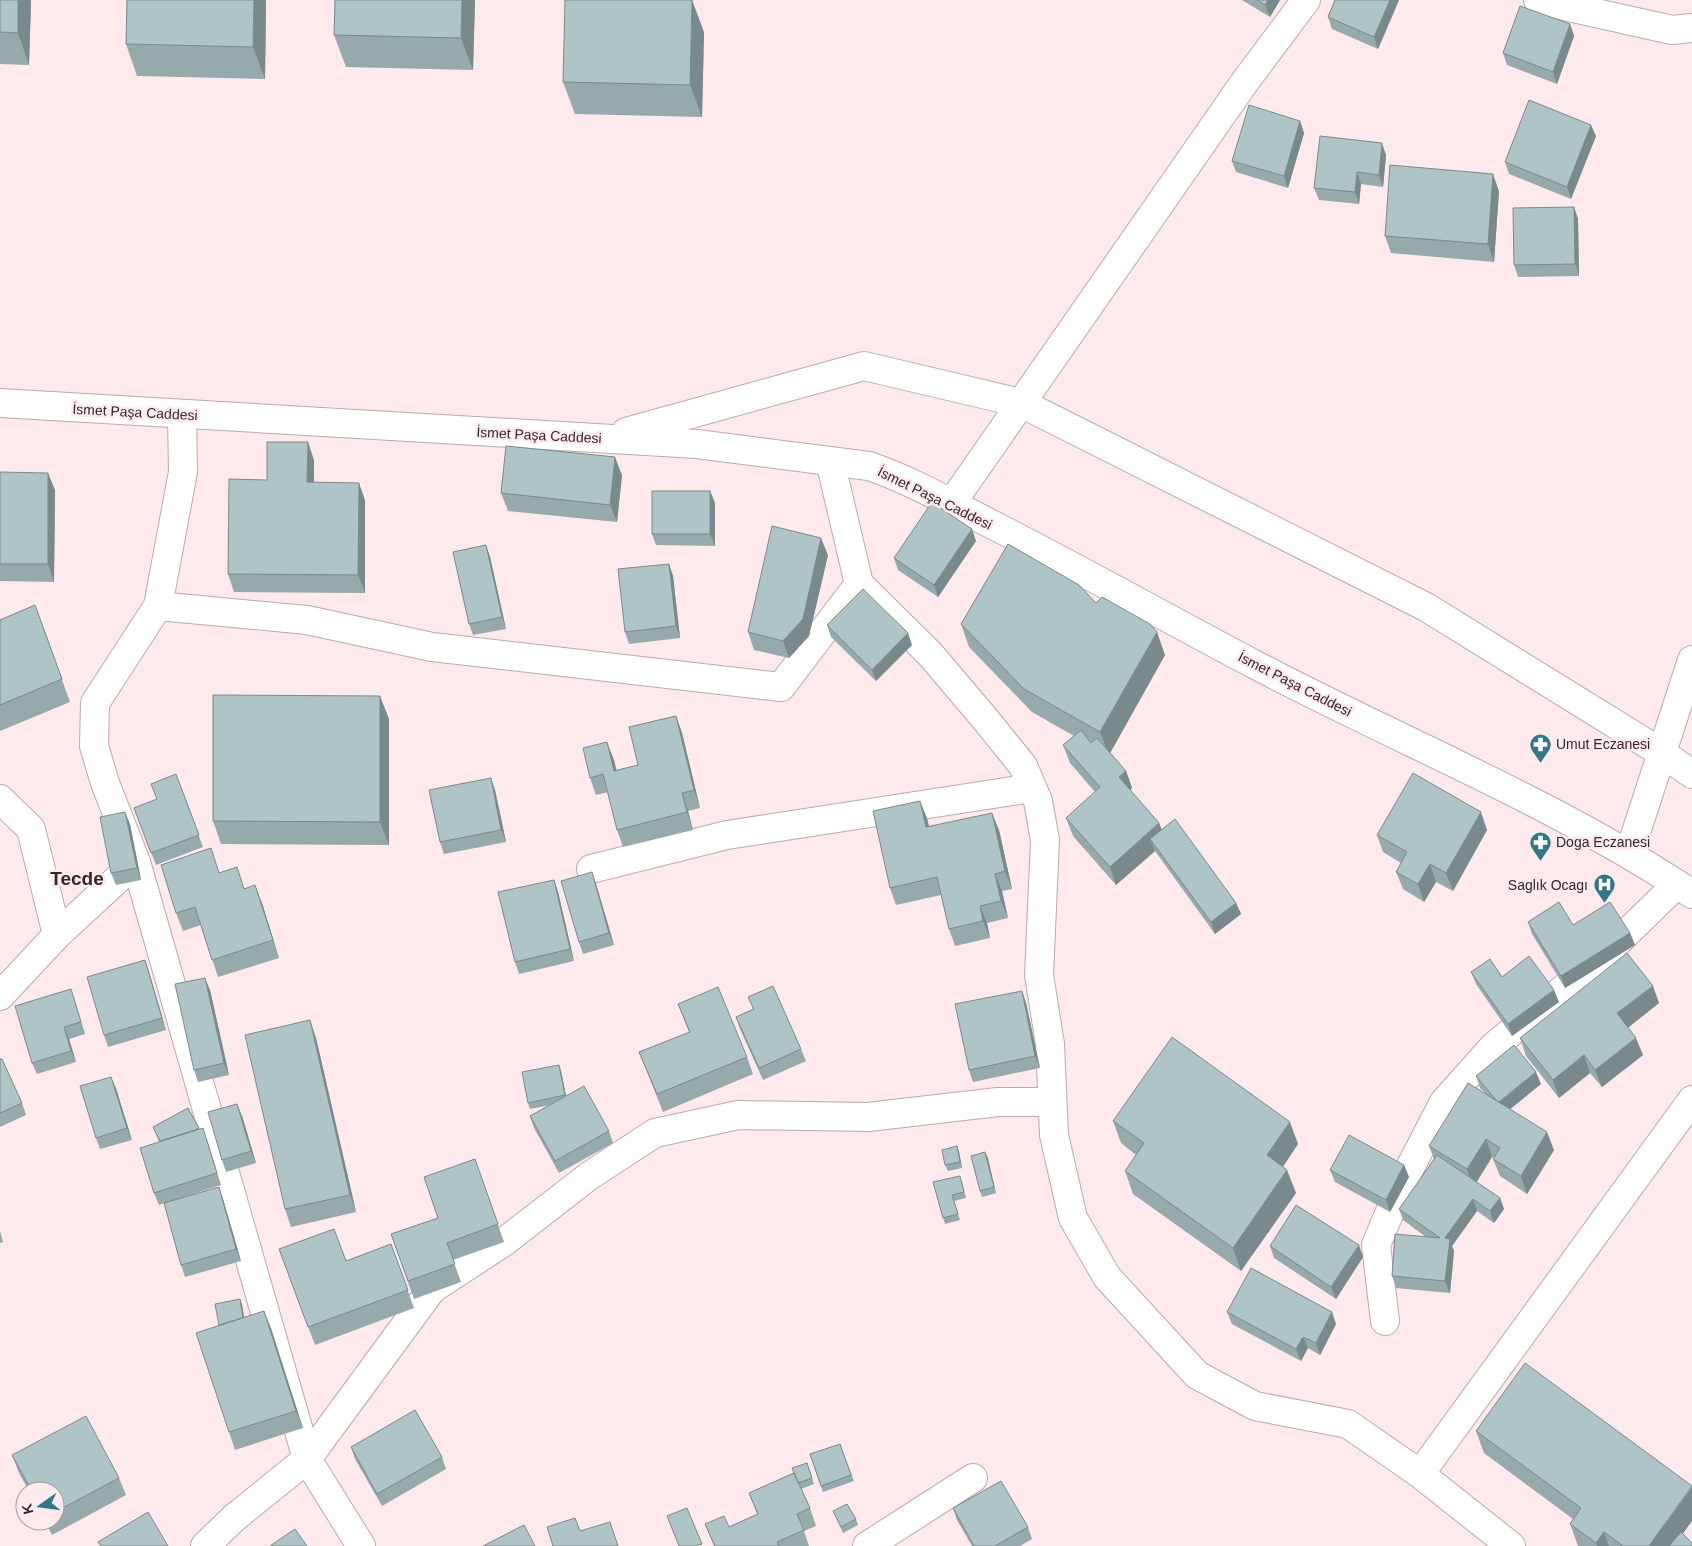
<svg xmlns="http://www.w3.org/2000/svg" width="1692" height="1546" font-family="Helvetica,sans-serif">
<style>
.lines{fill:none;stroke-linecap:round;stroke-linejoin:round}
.street-casing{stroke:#bca9ad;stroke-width:30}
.secondary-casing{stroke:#bca9ad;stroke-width:30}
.street{stroke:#fff;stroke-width:28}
.secondary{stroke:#fff;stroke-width:28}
.wall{fill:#96a9ab}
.shaded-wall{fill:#7a898b}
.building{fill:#afc4c7;stroke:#7a898b}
.labels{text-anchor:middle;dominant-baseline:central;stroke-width:5;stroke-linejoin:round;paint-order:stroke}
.street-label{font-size:14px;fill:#30282a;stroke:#fee9ed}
.poi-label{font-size:14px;fill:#30282a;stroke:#fee9ed;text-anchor:start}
.district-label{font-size:19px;font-weight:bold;fill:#30282a;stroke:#fee9ed}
</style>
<rect width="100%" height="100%" fill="#fee9ed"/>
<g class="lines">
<defs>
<path id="street" d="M182,415L183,472L158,606L95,703L94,746L105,783L136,862L307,1459L361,1546
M951,504L1244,83L1306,0
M859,584L930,654L986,720L1023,766L1038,801L1045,840L1039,975L1050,1044L1054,1135L1073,1218L1107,1277L1197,1375L1255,1406L1348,1424L1420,1474L1511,1546
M158,606L307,620L432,647L781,687L859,584L830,461
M0,799L31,829L57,935
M1629,854L1692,660
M591,869L727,835L1032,788
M0,996L57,935L136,862
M1385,1321L1376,1245L1401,1185L1444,1102L1494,1046L1600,959L1677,884
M1420,1474L1692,1100
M205,1546L234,1518L307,1459L432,1289L504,1242L589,1176L655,1133L738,1115L868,1117L998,1102H1052
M867,1546L973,1478"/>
<path id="secondary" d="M1538,0L1672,30L1692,28
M0,403L697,444L869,466C913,481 954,505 995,526C1081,570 1165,617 1250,662C1397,740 1554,802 1692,894
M626,432L864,366L1021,403L1426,607L1662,753L1692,774"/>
</defs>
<use href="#street" class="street-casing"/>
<use href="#secondary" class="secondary-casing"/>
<use href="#street" class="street"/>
<use href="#secondary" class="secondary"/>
</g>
<path class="wall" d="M0,0H31L29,65L0,64Z
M127,0H266L265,79L137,76L126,44Z
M475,0L473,70L346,67L334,35Z
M1242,0H1280L1270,17Z
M1335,0H1399L1378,49L1332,29L1328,17Z
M1570,24L1574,36L1557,84L1507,65L1503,53Z
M704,32L702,117L575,114L563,82Z
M1300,121L1304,133L1288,188L1236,172L1232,161Z
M1596,136L1571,199L1509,174L1505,162Z
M1386,155L1383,187L1361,184L1359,204L1319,200L1314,188Z
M1499,191L1494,262L1391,253L1385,236Z
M1574,207L1578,219L1579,276L1518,277L1514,265Z
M314,460V482L365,500V593L234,592L228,574L267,480Z
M0,472L55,490L54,582L0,581Z
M622,475L617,522L508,511L501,493Z
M710,491L715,503V546L656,545L652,534Z
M976,541L938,597L898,570L894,558Z
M486,545L490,557L506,629L473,635L469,624Z
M828,555L809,636L789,658L754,650L748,632Z
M669,564L673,576L680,638L629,644L625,632Z
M1096,603L1165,655L1110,753L1126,771L1132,788L1130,790L1159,823L1162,830L1236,903L1241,914L1215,934L1155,851L1116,885L1073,836L1066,818L1095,792L1070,763L1063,745L1074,736L1032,712L969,647L961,624Z
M35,605L70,702L0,731V620Z
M827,625L912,645L876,681L831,637Z
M676,716L682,733L700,808L688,811L693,830L623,847L617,830L608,792L596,795L590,778L614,760L616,770L638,765Z
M389,719V845L221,844L213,821Z
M176,774L203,847L156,865L134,808L157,799L151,784Z
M495,790L506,842L444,854L440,842Z
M927,818L929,827L999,830L1012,889L1002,891L1008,918L987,923L990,938L955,946L949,929L941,895L896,905L890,888Z
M130,824L141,880L116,885L111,873Z
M1487,830L1453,891L1436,882L1424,902L1403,889L1396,872L1401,863L1383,852L1377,835Z
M220,872L245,888L262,903L279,958L218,977L201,925L183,931L176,913Z
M592,872L596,884L614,945L583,954L579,942Z
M554,880L558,892L574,961L519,974L515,962Z
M1528,922L1573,925L1630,933L1635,945L1565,988L1532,934Z
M145,960L166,1030L108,1047L104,1035Z
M1471,972L1502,977L1559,1002L1512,1036L1476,984Z
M210,990L229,1075L198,1082L194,1070Z
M1022,991L1026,1003L1040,1068L973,1082L969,1070Z
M748,997L801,1049L806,1061L763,1080L740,1029L736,1017L753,1009Z
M75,1001L85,1034L69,1039L76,1062L37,1074L32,1063Z
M1659,1003L1628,1027L1643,1055L1602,1087L1590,1073L1559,1098L1526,1056L1520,1038Z
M678,1004L747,1057L753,1074L663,1112L639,1052L689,1032Z
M316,1038L356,1212L291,1227L285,1209Z
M0,1059L22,1103L26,1115L0,1127Z
M559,1065L561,1071L566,1096L609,1131L613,1143L559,1173L534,1128L530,1116L551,1105L530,1109L528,1103Z
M1476,1076L1541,1084L1510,1109L1554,1150L1527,1194L1500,1176L1493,1159L1494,1158L1492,1157L1477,1182L1500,1198L1504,1209L1494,1223L1477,1211L1452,1246L1454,1251L1450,1293L1396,1288L1392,1276L1426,1237L1403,1220L1399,1209L1434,1159L1429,1146L1485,1093L1480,1088Z
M111,1077L132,1140L100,1149L96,1138Z
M188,1108L199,1129L207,1140L221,1185L177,1199L219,1187L223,1199L241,1261L185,1277L181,1265L164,1203L159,1205L154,1193L159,1142L153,1127Z
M242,1116L256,1163L226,1172L222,1160Z
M1113,1121L1298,1144L1283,1167L1296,1193L1241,1271L1133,1194L1125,1171L1136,1155L1121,1143Z
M957,1146L959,1152L962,1168L948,1171L945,1165Z
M985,1152L996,1193L982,1197L980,1191Z
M475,1159L504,1242L453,1260L461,1282L414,1299L391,1234L438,1218Z
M1404,1165L1409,1177L1390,1212L1335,1182L1330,1170Z
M933,1182H962L966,1198L954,1201L960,1220L945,1224Z
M0,1231L3,1242L0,1243Z
M391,1244L414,1308L315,1345L279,1249L346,1261Z
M1270,1246L1363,1257L1336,1299L1274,1258Z
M240,1299L242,1305L244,1317L264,1311L303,1428L235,1450L229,1432L219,1325Z
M1227,1312L1336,1324L1320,1355L1308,1348L1301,1361L1232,1324Z
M1476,1431L1683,1534L1692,1546H1578L1570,1524L1573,1519L1484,1453Z
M840,1444L854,1481L823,1492L810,1454Z
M351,1447L442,1457L446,1469L382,1506L355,1459Z
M12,1455L119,1478L126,1495L52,1535L45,1521H55V1491H29L19,1473Z
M807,1463L814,1484L801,1489L810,1508L816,1526L804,1531L809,1546H714L705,1524L729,1527L757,1514L749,1493L793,1473Z
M953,1508L1028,1527L1032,1539L1020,1546H972L957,1520Z
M833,1511L856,1519L858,1525L843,1533Z"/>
<path class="shaded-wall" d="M18,0H31L29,65L18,33Z
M254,0H266L265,79L253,47Z
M462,0H475L473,70L461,38Z
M692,0L704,32L702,117L690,85Z
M1268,0H1280L1270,17L1265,5Z
M1390,0H1399L1378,49L1374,37Z
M1570,24L1574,36L1557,84L1553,72Z
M1300,121L1304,133L1288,188L1284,176Z
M1591,125L1596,136L1571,199L1567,187Z
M1382,143L1386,155L1383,187L1379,175Z
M1357,172L1361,184L1359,204L1355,192Z
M1493,174L1499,191L1494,262L1488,244Z
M1574,207L1578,219L1579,276L1575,264Z
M308,442L314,460V500L307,482Z
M615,457L622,475L617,522L610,505Z
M48,473L55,490L54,582L48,564Z
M359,483L365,500V593L358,575Z
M710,491L715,503V546L710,534Z
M972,529L976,541L938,597L934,585Z
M821,538L828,555L809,636L789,658L783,641Z
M486,545L490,557L506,629L502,617Z
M669,564L673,576L680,638L676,626Z
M1157,632L1165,655L1109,755L1100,732Z
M908,633L912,645L876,681L872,670Z
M380,696L389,719V845L380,822Z
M676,716L682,733L700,808L694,790Z
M607,742L614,760L621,788L614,771Z
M1126,771L1132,788L1125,795L1119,777Z
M491,778L495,790L506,842L501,830Z
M682,793L688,811L693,830L687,812Z
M920,801L927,818L933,845L926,827Z
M125,812L130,824L141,880L137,868Z
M1481,812L1487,830L1453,891L1446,873Z
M992,813L999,830L1012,889L1005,871Z
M1159,823L1166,841L1150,839L1155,851L1116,885L1110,867Z
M1430,864L1436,882L1424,902L1418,884Z
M592,872L596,884L614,945L609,933Z
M995,874L1002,891L1008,918L1001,901Z
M554,880L558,892L574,961L570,949Z
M255,885L262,903L279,958L273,940Z
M1236,903L1241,914L1215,934L1211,922Z
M980,906L987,923L990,938L983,921Z
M1630,933L1635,945L1565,988L1561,976Z
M145,960L149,972L166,1030L162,1018Z
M205,978L210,990L229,1075L224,1063Z
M1653,986L1659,1003L1624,1031L1617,1013Z
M1554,990L1559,1002L1512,1036L1508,1024Z
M1022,991L1026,1003L1040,1068L1035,1056Z
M310,1020L316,1038L356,1212L350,1195Z
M64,1027L69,1039L76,1062L71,1051Z
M1636,1038L1643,1055L1602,1087L1595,1070Z
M1584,1055L1590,1073L1559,1098L1553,1080Z
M559,1065L561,1071L567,1101L565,1095Z
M1536,1072L1541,1084L1503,1115L1498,1103Z
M111,1077L116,1088L132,1140L127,1128Z
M237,1104L242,1116L256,1163L251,1151Z
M1290,1122L1298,1144L1275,1178L1267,1155Z
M1547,1132L1554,1150L1527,1194L1521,1176Z
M1486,1139L1492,1157L1473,1187L1467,1169Z
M957,1146L959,1152L962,1168L960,1162Z
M985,1152L988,1158L996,1193L994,1187Z
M1404,1165L1409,1177L1390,1212L1386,1200Z
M1287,1170L1296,1193L1241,1271L1233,1248Z
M219,1187L223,1199L241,1261L236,1249Z
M1500,1198L1504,1209L1494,1223L1490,1211Z
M1473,1199L1477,1211L1452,1246L1454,1251L1450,1293L1445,1281V1238Z
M1359,1245L1363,1257L1336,1299L1331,1287Z
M240,1299L242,1305L247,1333L245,1327Z
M264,1311L271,1328L303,1428L296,1411Z
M1332,1312L1336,1324L1320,1355L1316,1343Z
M1303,1337L1308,1348L1301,1361L1296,1349Z
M1692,1487V1521L1674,1546H1649Z
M1604,1532L1609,1546H1597L1596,1543Z"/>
<path class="building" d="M0,0H18V33L0,32Z
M127,0H254L253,47L126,44Z
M335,0H462L461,38L334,35Z
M565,0H692L690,85L563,82Z
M1257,0H1268L1265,5Z
M1335,0H1390L1374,37L1328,17Z
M1520,6L1570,24L1553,72L1503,53Z
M1529,100L1591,125L1567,187L1505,162Z
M1249,105L1300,121L1284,176L1232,161Z
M1320,136L1382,143L1379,175L1357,172L1355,192L1314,188Z
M1390,165L1493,174L1488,244L1385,236Z
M1574,207L1575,264L1514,265L1513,208Z
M267,442H308L307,482L359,483L358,575L228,574L229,479L267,480Z
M506,446L615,457L610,505L501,493Z
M0,472L48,473V564H0Z
M652,491H710V534H652Z
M932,502L972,529L934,585L894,558Z
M772,526L821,538L803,619L783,641L748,632Z
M1008,544L1079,585L1096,603L1102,597L1150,624L1157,632L1100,732L1024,689L961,624Z
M486,545L502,617L469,624L453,552Z
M669,564L676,626L625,632L618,569Z
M863,589L908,633L872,670L827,625Z
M35,605L62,679L0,705V620Z
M213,695L380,696V822L213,821Z
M676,716L694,790L682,793L687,812L617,830L603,774L590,778L583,748L607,742L614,771L638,765L629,727Z
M1081,730L1091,743L1097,738L1126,771L1119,777L1159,823L1110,867L1066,818L1100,787L1063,745Z
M1413,773L1481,812L1446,873L1430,864L1418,884L1396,872L1407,852L1377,835Z
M176,774L199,835L151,853L134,808L157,799L151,784Z
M491,778L501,830L440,842L429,790Z
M920,801L926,827L992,813L1005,871L995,874L1001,901L980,906L983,921L949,929L937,877L890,888L873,811Z
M125,812L137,868L111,873L100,817Z
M1175,819L1236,903L1211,922L1150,839Z
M211,848L219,873L237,867L244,889L255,885L273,940L212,960L195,907L176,913L161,865Z
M592,872L609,933L579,942L561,881Z
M554,880L570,949L515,962L498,892Z
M1559,902L1573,925L1610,902L1630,933L1561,976L1528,922Z
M1627,953L1653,986L1617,1013L1636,1038L1595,1070L1584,1055L1553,1080L1520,1038Z
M1529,956L1554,990L1508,1024L1471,972L1490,959L1502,977Z
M145,960L162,1018L104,1035L87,977Z
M205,978L224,1063L194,1070L175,984Z
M773,986L801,1049L759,1068L736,1017L754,1009L748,997Z
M718,987L747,1057L657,1094L639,1052L690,1032L678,1004Z
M71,989L81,1022L64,1027L71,1051L32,1063L15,1006Z
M1022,991L1035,1056L969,1070L955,1004Z
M310,1020L350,1195L285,1209L245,1035Z
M1172,1037L1290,1122L1267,1155L1287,1170L1233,1248L1125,1171L1144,1143L1113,1121Z
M1514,1045L1536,1072L1499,1102L1496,1100L1476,1076Z
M0,1059H2L22,1103L0,1113Z
M559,1065L565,1095L528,1103L522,1072Z
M111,1077L127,1128L96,1138L80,1086Z
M1468,1083L1547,1132L1521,1176L1493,1159L1500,1148L1486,1139L1467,1169L1429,1146Z
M584,1086L609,1131L555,1161L530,1116Z
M237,1104L251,1151L222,1160L208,1112Z
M188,1108L199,1128L195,1130L160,1141L153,1127Z
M203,1128L217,1173L154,1193L140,1148Z
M1349,1135L1404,1165L1386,1200L1330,1170Z
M957,1146L960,1162L945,1165L942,1150Z
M985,1152L994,1187L980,1191L971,1156Z
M1437,1155L1500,1198L1490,1211L1473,1199L1445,1238L1450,1239L1445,1281L1392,1276L1395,1234L1440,1238L1399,1209Z
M475,1159L498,1224L447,1243L455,1264L408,1281L391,1234L438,1218L424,1177Z
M960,1176L964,1192L952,1195L958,1214L943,1218L933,1182Z
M219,1187L236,1249L181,1265L164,1203Z
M1296,1205L1359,1245L1331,1287L1270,1246Z
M334,1229L346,1261L391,1244L408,1290L308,1327L279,1249Z
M1251,1268L1332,1312L1316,1343L1303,1337L1296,1349L1227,1312Z
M240,1299L243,1318L219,1325L215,1304Z
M264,1311L296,1411L229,1432L196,1333Z
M1525,1363L1692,1486L1649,1546H1623L1604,1532L1596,1543L1570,1524L1581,1508L1476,1431Z
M415,1410L442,1457L377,1494L351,1447Z
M86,1416L119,1478L55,1512V1491H32L12,1455Z
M840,1444L851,1475L821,1486L810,1454Z
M807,1463L812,1478L798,1483L792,1468Z
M794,1473L810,1508L797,1514L804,1530L777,1542L779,1546H715L705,1524L724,1516L729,1527L758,1514L749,1493Z
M1001,1481L1028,1527L995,1546H974L953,1508Z
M847,1504L856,1519L841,1527L833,1511Z
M687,1508L702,1544L700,1545V1544L696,1546H679L667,1516Z
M148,1512L168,1546H101L98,1542Z
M575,1518L580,1531L610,1522L618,1546H553L547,1527Z
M524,1525L535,1546H483Z
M295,1529L307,1546H270Z
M1681,1532L1692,1543V1546H1669Z"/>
<defs>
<symbol id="pharmacy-pin" viewBox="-11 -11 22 30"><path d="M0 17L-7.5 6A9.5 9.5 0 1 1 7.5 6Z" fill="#317883" stroke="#fee9ed"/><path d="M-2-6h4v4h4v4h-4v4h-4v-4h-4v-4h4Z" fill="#fff"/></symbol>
<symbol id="hospital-pin" viewBox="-11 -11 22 30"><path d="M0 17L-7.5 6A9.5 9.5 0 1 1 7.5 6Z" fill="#317883" stroke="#fee9ed"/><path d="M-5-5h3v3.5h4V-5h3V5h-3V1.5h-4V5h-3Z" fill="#fff"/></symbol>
</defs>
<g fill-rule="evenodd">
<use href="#pharmacy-pin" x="1528" y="732" width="25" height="34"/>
<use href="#pharmacy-pin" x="1528" y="830" width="25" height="34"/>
<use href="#hospital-pin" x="1592" y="872" width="25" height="34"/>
</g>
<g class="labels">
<g class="street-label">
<text transform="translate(135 412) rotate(3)">İsmet Paşa Caddesi</text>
<text transform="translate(539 435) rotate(3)">İsmet Paşa Caddesi</text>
<text transform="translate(935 498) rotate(26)">İsmet Paşa Caddesi</text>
<text transform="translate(1295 684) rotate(27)">İsmet Paşa Caddesi</text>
</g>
<g class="poi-label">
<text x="1556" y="744">Umut Eczanesi</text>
<text x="1556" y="842">Doga Eczanesi</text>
<text x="1588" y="885" text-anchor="end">Saglık Ocagı</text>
</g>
<g class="district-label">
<text x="77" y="878">Tecde</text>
</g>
</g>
<g transform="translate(40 1506) rotate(256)"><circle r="24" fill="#fee9ed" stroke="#ac9c9f"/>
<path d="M0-4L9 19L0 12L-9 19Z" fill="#317883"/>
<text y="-8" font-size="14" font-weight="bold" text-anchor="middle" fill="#30282a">K</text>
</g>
</svg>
